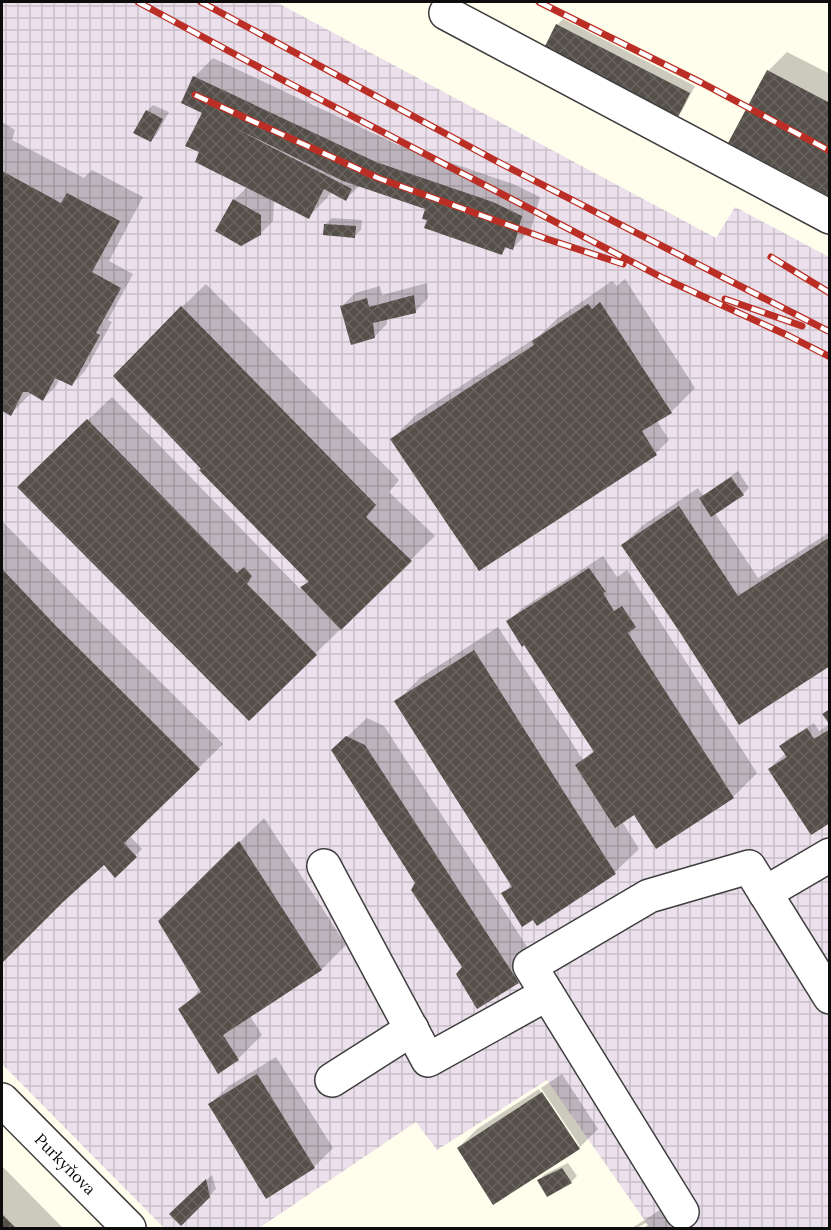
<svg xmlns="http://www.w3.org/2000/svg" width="831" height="1230" font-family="Lora,serif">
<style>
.industrial{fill:url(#industrial-grid)}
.shadow{fill:#0003}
.building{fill:url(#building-cross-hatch)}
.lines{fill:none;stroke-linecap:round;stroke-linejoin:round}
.minor-casing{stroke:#3f3f3f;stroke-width:36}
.minor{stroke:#fff;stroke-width:33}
.rail-casing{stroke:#bb2e25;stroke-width:7}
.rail{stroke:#fff;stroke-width:4.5;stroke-dasharray:14;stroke-linecap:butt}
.labels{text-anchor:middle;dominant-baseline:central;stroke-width:6;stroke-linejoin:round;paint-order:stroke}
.street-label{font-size:16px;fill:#0c0c0c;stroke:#fff}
</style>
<defs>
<pattern id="industrial-grid" width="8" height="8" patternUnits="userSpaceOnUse" patternTransform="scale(1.5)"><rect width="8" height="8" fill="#ebe0eb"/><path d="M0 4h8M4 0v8" fill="none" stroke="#c8bfc8"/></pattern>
<pattern id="building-cross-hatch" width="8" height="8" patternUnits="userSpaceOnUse" patternTransform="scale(1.5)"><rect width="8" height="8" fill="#554f49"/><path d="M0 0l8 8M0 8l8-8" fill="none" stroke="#68645f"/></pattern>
</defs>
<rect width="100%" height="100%" fill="#fffdeb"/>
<path class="industrial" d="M2,2H276L716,238L735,207L829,257V1228H650L547,1080L437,1150L416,1122L259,1228H164L2,1064Z"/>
<path class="shadow" d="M563,19L695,86L682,111L676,117L557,25Z
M787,52L830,74V195L768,71Z
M213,58L396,144L513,184L540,197L531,229L513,248L508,246L502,253L429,220L427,209L360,185L346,199L331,191L327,198L308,217L274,200L273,221L260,234L234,200L247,187L201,151L204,112L183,102L195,76Z
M153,105L169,112L157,134L151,140L147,111Z
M2,122L15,130L12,140L84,178L92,170L143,197L109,261L133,274L108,320L112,322L85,371L72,384L60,379L56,386L43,399L32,392L11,414L2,409Z
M332,218L362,220L361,230L354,236L325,225Z
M625,279L695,388L671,412L657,421L669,440L656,453L591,497L392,439L416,415L540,335L558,318L612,281L617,286Z
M427,283L428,298L415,312L387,318V324L374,337L342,306L355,293L380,286L382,295Z
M206,284L399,480L389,492L435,536L249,719L43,463L112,397L300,589L309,580L203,468L182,307Z
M738,471L749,488L743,494L715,513L758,578L830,532V664L623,545L642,526L698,488L703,496Z
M2,521L80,602L223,744L130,836L142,849L115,876L108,858L2,961Z
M603,556L617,577L627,570L757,773L733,797L634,813L622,821L639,849L615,872L537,924L533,918L503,893L512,885L396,702L420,678L498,627L583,760L594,750L525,643L508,622L521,609Z
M367,718L384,726L537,962L518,981L464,967L417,883L333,750Z
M814,723L819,731L830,724V821L769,769L786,753L781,746L787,740Z
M264,818L346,945L322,969L250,1016L262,1035L238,1059L180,1010L201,989L160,921Z
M276,1057L333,1148L314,1167L210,1104L229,1086Z
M562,1074L598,1129L579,1148H458L477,1129L539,1089L576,1146H580L541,1088Z
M568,1163L577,1176L571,1182L539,1180L545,1174Z
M2,1166L63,1228H2Z
M212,1175L216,1189L181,1224L171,1214Z
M660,1210L672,1228H643L648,1225L646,1223L637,1228H632Z"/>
<path class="building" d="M556,24L690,93L677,119L543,50Z
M767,70L830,103V197L728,143Z
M193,76L376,162L493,202L522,216L513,250L505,247L502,255L424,228L427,220L422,219L425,209L343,181L235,128L352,189L346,201L324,189L309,219L195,162L199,152L185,146L202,113L181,103Z
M146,110L163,119L151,142L133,133Z
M2,171L61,203L67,193L120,221L92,272L121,288L96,333L100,335L72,386L55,378L43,401L28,392H23L11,416L2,411Z
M233,199L261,215V235L241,246L215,231Z
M324,224L356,226L355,238L323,235Z
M414,295L416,313L373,323L375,338L351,345L340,306L367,298L369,307Z
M600,302L672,413L642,431L657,455L479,571L390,439L534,345L532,341L588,304L592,309Z
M181,306L376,505L366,517L412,561L341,630L300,587L309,582L199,470L201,469L113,376Z
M87,419L237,573L244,567L252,576L247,584L317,655L249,721L17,487Z
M731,477L744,495L711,517L699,498Z
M679,506L738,596L830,537V666L739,725L681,634L621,545Z
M589,568L606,592L603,593L614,611L622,606L636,627L628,633L734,798L656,849L634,815L615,828L575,765L594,752L524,645L522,647L506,621Z
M2,569L56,626L200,769L124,843L137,857L115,878L104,865L63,902L2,963Z
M474,650L616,874L537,926L533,920L522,927L501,893L512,887L394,701Z
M830,709V725L822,714Z
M807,728L814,739L830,729V823L811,835L768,769L787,757L779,746Z
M346,736L365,745L519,983L477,1009L456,974L462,967L411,890L415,883L331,750Z
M239,841L322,970L223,1035L239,1060L218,1074L178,1009L201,992L158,921Z
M257,1074L315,1168L266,1199L208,1104Z
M542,1092L580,1149L493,1205L457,1148Z
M562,1168L572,1183L547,1197L537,1180Z
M206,1179L210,1197L181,1226L169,1214Z
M2,1214L16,1228H2Z"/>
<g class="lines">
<defs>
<g id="minor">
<path d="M446,13L830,217"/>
<path d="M324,866L428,1060L547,994"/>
<path d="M765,893L830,855"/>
<path d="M332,1080L412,1029"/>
<path id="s1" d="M2,1100L129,1228"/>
<path d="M682,1212L530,966L649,896L749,867L830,997"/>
</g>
</defs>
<use href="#minor" class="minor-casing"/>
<use href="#minor" class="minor"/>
<defs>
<path id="rail" d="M138,2L279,78L663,278L789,336L830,357
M201,2L500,163L830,332
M539,2L702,83L830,151
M195,95L378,178L547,239L623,264
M771,257L830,293
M725,299L802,326"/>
</defs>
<use href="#rail" class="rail-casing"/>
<use href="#rail" class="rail"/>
</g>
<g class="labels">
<g class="street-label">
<text stroke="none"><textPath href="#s1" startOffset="90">Purkyňova</textPath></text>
</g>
</g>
<rect width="831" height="1230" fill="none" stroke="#0c0c0c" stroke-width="6"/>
</svg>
